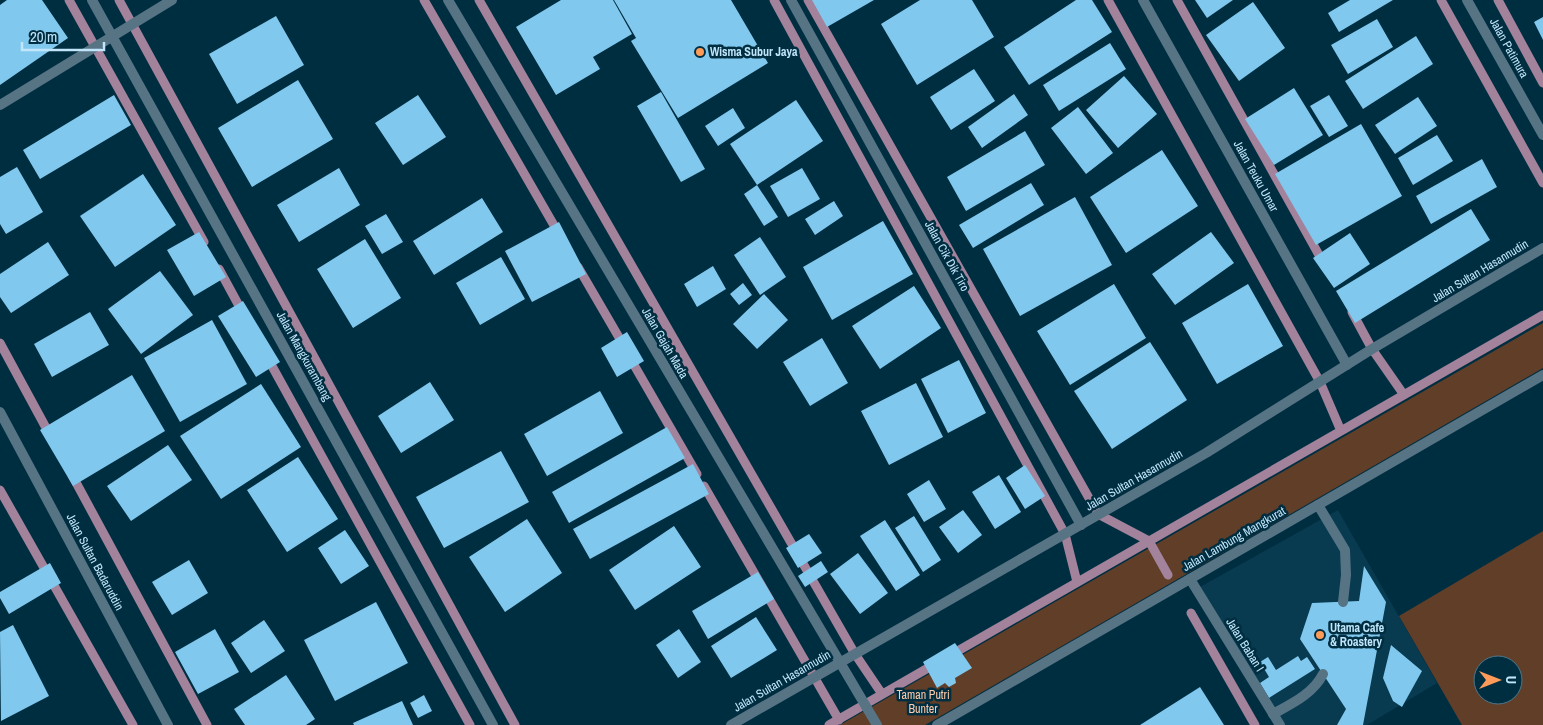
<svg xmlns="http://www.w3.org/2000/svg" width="1543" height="725" font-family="'Archivo Narrow',sans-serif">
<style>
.built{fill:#083a50}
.green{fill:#603e28;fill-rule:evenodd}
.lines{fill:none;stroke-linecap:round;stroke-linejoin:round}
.stream{stroke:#a3829b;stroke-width:9}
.building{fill:#81c8ee}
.service{stroke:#567484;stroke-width:10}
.minor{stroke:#567484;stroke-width:10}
.tertiary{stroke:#567484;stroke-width:10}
.poi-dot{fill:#fe9b58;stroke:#002e41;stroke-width:2}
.labels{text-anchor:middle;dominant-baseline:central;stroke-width:5;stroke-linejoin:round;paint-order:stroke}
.street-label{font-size:12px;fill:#c1e6fb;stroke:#002e41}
.poi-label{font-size:12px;font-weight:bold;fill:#c1e6fb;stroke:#002e41;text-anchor:start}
.park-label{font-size:12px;fill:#ffccac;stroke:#002e41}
</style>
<rect width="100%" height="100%" fill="#002e41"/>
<path class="built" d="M1338,510L1437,683L1367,725H1285L1200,587Z"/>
<path class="green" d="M1543,323V368L925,725H840Z
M1543,531V725H1462L1399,616ZM1483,665H1513V695H1483Z"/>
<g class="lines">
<path class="stream" d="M69,0L204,242
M119,0L515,725
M424,0L559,234
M479,0L855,654L882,694
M774,0L1065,534L1077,582
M808,0L1098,514L1149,541L1168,575
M1108,0L1320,382L1341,431
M1177,0L1324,264
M1441,0L1543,183
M1498,0L1543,83
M578,267L624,346
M219,269L244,315
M1352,312L1372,349L1404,395
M0,343L51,437
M267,357L470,725
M630,358L697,474
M72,475L207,725
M704,486L839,720
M0,490L133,725
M1191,613L1255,725
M949,656L1543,315
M829,725L935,664"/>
</g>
<path class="building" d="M7,0H42L68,38L0,85V5Z
M561,0H613L632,34L593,57L600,69L556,95L516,27Z
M614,0H731L768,63L678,118L631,41L636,38Z
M812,0H874L827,27Z
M920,0H972L994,37L917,85L881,24Z
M1076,0H1092L1112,32L1029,85L1004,47Z
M1195,0H1233L1207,18Z
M1350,0H1393L1339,32L1328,13Z
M1253,2L1285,48L1239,81L1206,35Z
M276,16L304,65L237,104L209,54Z
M1543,17V40L1534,22Z
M1377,19L1393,47L1348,74L1331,45Z
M1416,36L1433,64L1363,109L1345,81Z
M1110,43L1126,69L1059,111L1043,85Z
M974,69L995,101L951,130L930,97Z
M1124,76L1157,114L1118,148L1086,110Z
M298,80L333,139L252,187L218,128Z
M1294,88L1323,135L1274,165L1245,119Z
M661,92L705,169L681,182L637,106Z
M1014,94L1028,115L982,148L968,127Z
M114,95L131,125L40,179L23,150Z
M418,95L446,137L403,165L375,123Z
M1329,95L1348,126L1329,137L1310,106Z
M1418,97L1437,126L1395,154L1375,125Z
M796,100L823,141L757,185L730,144Z
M1078,107L1113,153L1086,174L1051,128Z
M733,108L745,128L718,146L705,126Z
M1361,124L1402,196L1316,245L1275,174Z
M1025,131L1045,165L966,211L947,177Z
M1437,135L1453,161L1413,185L1398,158Z
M1162,150L1198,206L1126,253L1090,197Z
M1482,159L1497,187L1431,224L1416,196Z
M17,167L43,212L6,234L0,224V177Z
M339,168L360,205L299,242L277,205Z
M802,168L820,199L788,217L770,186Z
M143,174L176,225L115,267L80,216Z
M1031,183L1044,205L973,248L959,225Z
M757,185L778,217L764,226L744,194Z
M1075,197L1112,265L1020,316L983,249Z
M482,198L503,232L434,275L413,241Z
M834,201L843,216L815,235L805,219Z
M1471,209L1490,240L1355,323L1336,291Z
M386,214L403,242L382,254L365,226Z
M883,221L913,274L832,320L803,267Z
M559,222L586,274L532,302L505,251Z
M199,232L226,277L194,296L167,250Z
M1211,232L1234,263L1175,305L1152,274Z
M1350,233L1370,264L1334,288L1313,258Z
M760,237L786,277L760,295L734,255Z
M365,239L401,298L353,328L317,269Z
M48,242L69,275L11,313L0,297V274Z
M501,257L525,299L480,325L456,283Z
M713,266L726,289L697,307L684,284Z
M160,271L193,315L141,354L108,309Z
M743,283L752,295L739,305L730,294Z
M1114,284L1146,338L1070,385L1037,331Z
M1248,284L1283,346L1217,384L1182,323Z
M914,286L941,328L880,369L852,326Z
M764,294L788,320L757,349L733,324Z
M243,301L280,362L256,377L218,316Z
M90,312L109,345L52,377L34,344Z
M212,320L247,384L180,422L144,358Z
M627,332L644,361L617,377L601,348Z
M822,338L848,383L810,406L783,362Z
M1150,342L1187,400L1112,449L1074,391Z
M959,360L986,413L948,433L921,379Z
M132,375L165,431L73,486L40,430Z
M430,382L454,420L401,453L378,416Z
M916,383L943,437L889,465L861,411Z
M261,384L301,447L221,499L180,436Z
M600,391L623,433L547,476L524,434Z
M667,427L685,458L569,523L552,492Z
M168,445L192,480L131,521L107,486Z
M501,451L529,502L444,548L416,497Z
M298,457L338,519L287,552L247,490Z
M693,464L709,494L590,559L573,529Z
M1025,465L1045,496L1025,509L1006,478Z
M999,475L1021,512L995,529L972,492Z
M929,480L946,509L924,522L907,494Z
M963,510L982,535L958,553L939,527Z
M914,516L941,560L923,572L895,528Z
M527,519L562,573L505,612L469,557Z
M885,520L920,575L896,591L860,536Z
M674,526L701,567L635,610L609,570Z
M345,530L369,566L341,584L318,548Z
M809,534L822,553L798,568L786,548Z
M858,553L888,593L860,614L830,574Z
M189,560L208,593L172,615L152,582Z
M821,561L828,572L805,587L798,576Z
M50,563L61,583L9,614L0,598V592Z
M1364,566L1386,602L1363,725H1337L1346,709L1300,639L1312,603L1359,601Z
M758,572L774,599L708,639L692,611Z
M376,602L408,663L335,701L304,640Z
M756,617L777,650L731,678L711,646Z
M264,620L285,651L251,673L231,643Z
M13,625L49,696L1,721L0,632Z
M215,629L239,672L198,694L175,652Z
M679,629L701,662L678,678L656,645Z
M955,643L972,668L955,678L956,683L949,687L945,683L937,688L923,662Z
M1391,645L1422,671L1402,707L1393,701L1383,678Z
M1298,656L1301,661L1307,657L1315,669L1269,698L1260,683L1269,677L1260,662L1268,657L1276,670Z
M286,675L315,719L306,725H245L234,709Z
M1200,687L1224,725H1140Z
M424,695L432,711L418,718L410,703Z
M402,701L413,725H354L353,723Z"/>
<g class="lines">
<path class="service" d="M1318,505L1345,550L1346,575L1343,602
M1273,714C1291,704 1313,694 1323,674"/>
<path class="minor" d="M92,0L493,725
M448,0L877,725
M791,0L1081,525
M1143,0L1347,365
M1467,0L1543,135
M0,105L172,0
M0,412L168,725
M1190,579L1280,725"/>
<path class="tertiary" d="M731,725L1206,453L1372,349L1543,248
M937,725L1543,375"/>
</g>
<g class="poi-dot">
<circle cx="700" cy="52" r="5"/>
<circle cx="1320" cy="635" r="5"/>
</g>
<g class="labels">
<g class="street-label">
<text transform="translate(1509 48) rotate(61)">Jalan Patimura</text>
<text transform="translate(1256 176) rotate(61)">Jalan Teuku Umar</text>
<text transform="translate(947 256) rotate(61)">Jalan Cik Dik Tiro</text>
<text transform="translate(1480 271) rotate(-31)">Jalan Sultan Hasannudin</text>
<text transform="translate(665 343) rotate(60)">Jalan Gajah Mada</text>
<text transform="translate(304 356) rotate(61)">Jalan Mangkurambang</text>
<text transform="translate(1134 480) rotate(-30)">Jalan Sultan Hasannudin</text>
<text transform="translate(1234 539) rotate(-30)">Jalan Lambung Mangkurat</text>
<text transform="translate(95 562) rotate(62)">Jalan Sultan Badaruddin</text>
<text transform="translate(1245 645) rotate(58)">Jalan Baban I</text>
<text transform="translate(782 681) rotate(-30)">Jalan Sultan Hasannudin</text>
</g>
<g class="poi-label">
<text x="710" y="52">Wisma Subur Jaya</text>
<text x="1330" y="628">Utama Cafe<tspan x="1330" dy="14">&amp; Roastery</tspan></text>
</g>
<g class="park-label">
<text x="923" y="695">Taman Putri<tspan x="923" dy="14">Bunter</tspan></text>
</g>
</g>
<g transform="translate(1498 680) rotate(90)"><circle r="24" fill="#002e41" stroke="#4d788b"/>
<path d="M0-4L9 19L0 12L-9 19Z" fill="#fe9b58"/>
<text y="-8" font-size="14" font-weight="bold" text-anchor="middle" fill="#c1e6fb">U</text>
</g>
<path d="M22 42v8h82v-8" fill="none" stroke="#c1e6fb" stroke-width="2.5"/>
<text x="30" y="42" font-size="15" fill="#c1e6fb" stroke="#002e41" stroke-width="4" paint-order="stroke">20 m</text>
</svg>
